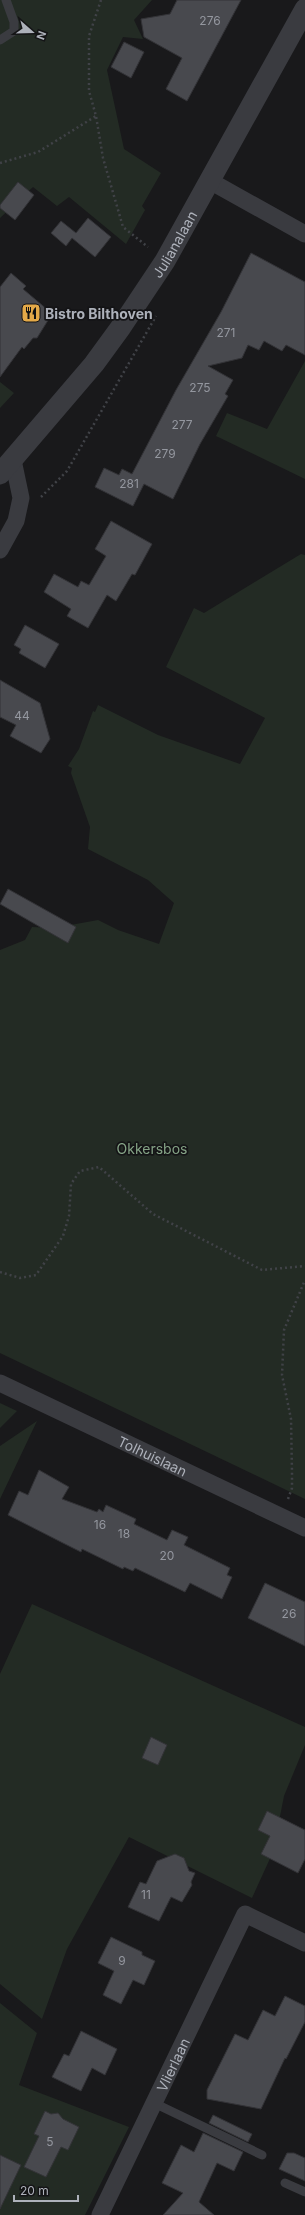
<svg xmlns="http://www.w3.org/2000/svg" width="305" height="2215" font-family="Inter,sans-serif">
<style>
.green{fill:#232b24}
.building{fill:#48494e;stroke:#333337}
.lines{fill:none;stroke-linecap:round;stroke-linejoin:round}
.path{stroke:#404247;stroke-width:2.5;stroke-dasharray:2 3;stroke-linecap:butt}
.service{stroke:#3a3b40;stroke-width:9}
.minor{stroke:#3a3b40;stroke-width:17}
.tertiary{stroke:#3a3b40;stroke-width:21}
.labels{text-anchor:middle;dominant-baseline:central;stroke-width:3.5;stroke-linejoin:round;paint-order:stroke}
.number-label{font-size:12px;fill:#94979f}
.street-label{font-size:14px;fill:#adb1ba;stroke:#141416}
.poi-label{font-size:14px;font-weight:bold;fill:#adb1ba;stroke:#141416;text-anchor:start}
.park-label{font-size:14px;fill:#85a386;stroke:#141416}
</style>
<rect width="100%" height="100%" fill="#19191b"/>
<path class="green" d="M0,0H152L134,20L143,39L123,37L107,70L124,149L161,173L142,206L145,210L126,244L69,197L57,206L33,187L0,218Z
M305,361V479L216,436L227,413L267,429Z
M0,382L14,393L0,408Z
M301,554L305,555V1499L0,1353V950L25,940L32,927L54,928L98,920L118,930L159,944L174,903L148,880L88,849L90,827L71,773L72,768L68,766L79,749L93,711L95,712L98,705L158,735L240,764L265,718L166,667L194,608L204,613Z
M0,1403L17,1411L0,1428Z
M37,1421L0,1499V1446Z
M32,1604L305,1727V1745L284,1796L273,1852L252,1898L129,1837L67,1949L42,2019L0,1984V1674Z
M0,2003L37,2033L19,2085L129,2127L85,2215H0Z"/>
<path class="building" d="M177,0H241L187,101L166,89L182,58L144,37L141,19L170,14Z
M124,42L144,52L131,78L111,67Z
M18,182L34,195L15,220L0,208V205Z
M88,218L111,237L95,257L72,238L66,246L51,233L61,221L76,233Z
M251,253L305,282V355L286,345L282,351L264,341L259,350L248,345L242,358L208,366L233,380L225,394L228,396L200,444L173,499L144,484L133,506L95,487L104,468L119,475L122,469L132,474L176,390L221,312Z
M11,273L26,286L23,289L49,311L47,314L50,317L37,338H33L24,349L22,347L0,377V287Z
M111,521L152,544L135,575L132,574L116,601L107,595L88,628L67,616L71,609L44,592L54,574L78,587L81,581L89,585L106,556L95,549Z
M25,625L59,644L45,668L19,653L21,649L14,645Z
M0,680L40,703L50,739L41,753L10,736L16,725L0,717Z
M8,889L76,927L68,943L0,904Z
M39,1470L69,1487L62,1499L97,1512L99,1509L103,1512L106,1505L136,1519L134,1524L167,1540L172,1530L188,1537L184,1545L230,1568L227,1575L232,1577L222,1599L190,1583L185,1592L135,1568L133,1571L124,1567L123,1569L82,1549L81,1552L61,1542L8,1515L19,1491L28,1495Z
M265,1583L305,1602V1646L248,1618Z
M151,1737L167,1745L158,1765L142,1758Z
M267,1811L305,1830V1859L298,1873L261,1854L270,1836L258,1830Z
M175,1854L184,1858L189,1871L195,1873L191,1882L192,1885L182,1902L171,1897L159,1921L128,1907L140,1882L146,1884L157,1861Z
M111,1937L142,1952V1955L155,1961L144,1985L133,1980L121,2004L103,1995L114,1971L98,1963Z
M285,1996L305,2006V2022L286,2059L285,2058L261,2109L207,2099V2090L235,2034L248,2040L263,2010L275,2016Z
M81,2031L117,2049L105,2075L92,2068L81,2091L52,2077L64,2054L69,2056Z
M45,2111L51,2114L58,2113L63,2119L79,2127L68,2150L61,2147L46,2177L24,2167L39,2136L34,2134Z
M213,2115L252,2134L248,2142L209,2123Z
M203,2133L243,2152L234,2171L217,2163L199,2202L214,2215H163L183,2193L162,2183L181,2145L194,2152Z
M287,2153H294L305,2158V2181L279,2169Z
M0,2155L21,2165L0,2209Z"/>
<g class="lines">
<path class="path" d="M101,0L89,36V91L96,116L103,158L123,227L148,247
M0,163L38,152L96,116
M41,497L67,471L156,316
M0,1272L20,1278L36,1275L63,1236L69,1216L71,1184L80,1171L99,1167L153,1214L262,1270L305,1266
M288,1499L292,1488V1472L291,1419L282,1375L284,1330L305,1280"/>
<path class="service" d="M0,40L14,31V22L6,0
M154,2103L262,2155
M285,2183L305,2192"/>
<g class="minor">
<path d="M210,181L305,234"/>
<path d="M0,550L16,521L21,498L13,460"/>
<path id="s1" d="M0,1383L305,1528"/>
<path id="s2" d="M100,2215L245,1914L305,1943"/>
</g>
<path class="tertiary" id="s3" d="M0,474L94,364L121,327L165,261L305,9"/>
</g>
<defs>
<symbol id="restaurant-square" viewBox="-11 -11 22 22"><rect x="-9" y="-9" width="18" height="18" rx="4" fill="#e4a948" stroke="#141416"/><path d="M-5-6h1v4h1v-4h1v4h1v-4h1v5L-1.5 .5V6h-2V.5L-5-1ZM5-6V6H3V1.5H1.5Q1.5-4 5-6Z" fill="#111"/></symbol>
</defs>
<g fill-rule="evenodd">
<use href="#restaurant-square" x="20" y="302" width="22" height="22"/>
</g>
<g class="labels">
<g class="number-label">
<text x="210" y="20">276</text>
<text x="226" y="332">271</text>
<text x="200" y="387">275</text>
<text x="182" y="424">277</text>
<text x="165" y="453">279</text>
<text x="129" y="483">281</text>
<text x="22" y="715">44</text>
<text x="100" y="1524">16</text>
<text x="124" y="1533">18</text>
<text x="167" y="1555">20</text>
<text x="289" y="1613">26</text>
<text x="146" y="1894">11</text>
<text x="122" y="1960">9</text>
<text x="50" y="2141">5</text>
</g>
<g class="street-label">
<text stroke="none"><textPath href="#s3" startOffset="289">Julianalaan</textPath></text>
<text stroke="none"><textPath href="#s1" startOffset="169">Tolhuislaan</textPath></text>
<text stroke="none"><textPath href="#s2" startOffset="167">Vlierlaan</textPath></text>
</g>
<g class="poi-label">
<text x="45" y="313">Bistro Bilthoven</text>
</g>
<g class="park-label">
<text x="152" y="1148">Okkersbos</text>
</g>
</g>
<g transform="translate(32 32) rotate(110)" stroke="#141416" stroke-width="3" paint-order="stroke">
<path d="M0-3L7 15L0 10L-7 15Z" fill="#adb1ba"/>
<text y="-6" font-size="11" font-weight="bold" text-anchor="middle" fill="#adb1ba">N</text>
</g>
<path d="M14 2195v6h64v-6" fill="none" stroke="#adb1ba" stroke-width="2"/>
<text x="20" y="2195" font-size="12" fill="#adb1ba" stroke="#141416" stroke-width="3" paint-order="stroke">20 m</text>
</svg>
